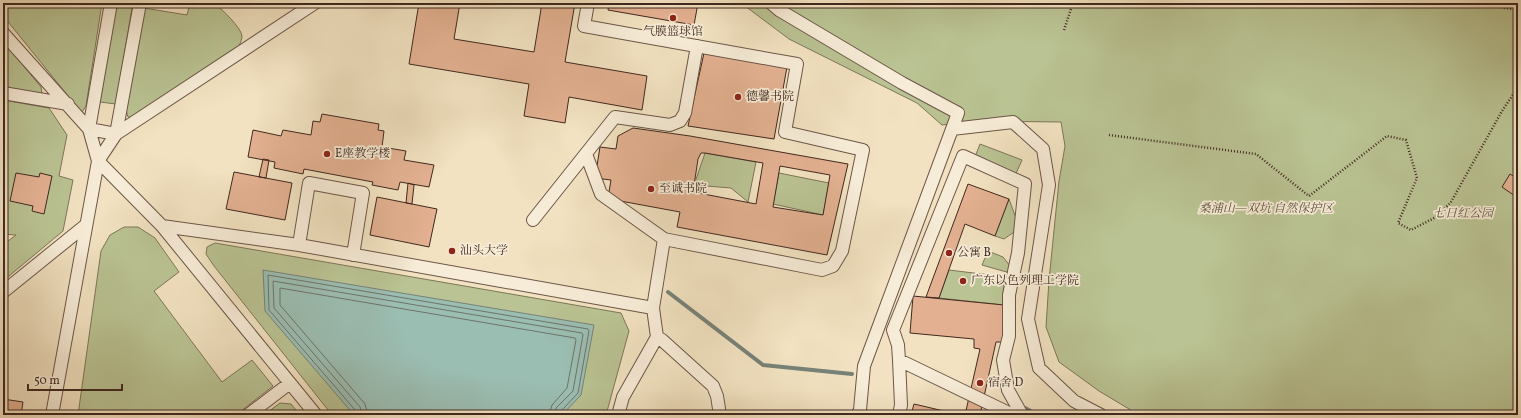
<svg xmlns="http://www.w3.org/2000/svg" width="1521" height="418" font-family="Vollkorn,'Noto Serif SC',serif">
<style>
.green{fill:#bac393;stroke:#7d7659}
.water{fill:#9bbeb3;stroke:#778278}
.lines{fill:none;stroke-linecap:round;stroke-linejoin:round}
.shore{stroke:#6e7369;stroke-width:1}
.stream{stroke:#778278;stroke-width:4}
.building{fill:#e3b191;stroke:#40281f;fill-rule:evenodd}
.minor-casing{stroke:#6c5648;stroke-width:14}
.path{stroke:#40281f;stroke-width:2.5;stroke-dasharray:1 2;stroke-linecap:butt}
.minor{stroke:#f7ecd7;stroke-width:12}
.poi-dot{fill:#8f2418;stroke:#f7ecd7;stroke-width:1.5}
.labels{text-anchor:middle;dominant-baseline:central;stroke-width:3.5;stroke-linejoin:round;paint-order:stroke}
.poi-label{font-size:12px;fill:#40281f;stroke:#f7ecd7;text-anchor:start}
.park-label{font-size:12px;font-style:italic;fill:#5e4f3c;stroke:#f7ecd7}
</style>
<rect width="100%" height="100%" fill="#f2e2c1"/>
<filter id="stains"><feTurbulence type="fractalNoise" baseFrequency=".005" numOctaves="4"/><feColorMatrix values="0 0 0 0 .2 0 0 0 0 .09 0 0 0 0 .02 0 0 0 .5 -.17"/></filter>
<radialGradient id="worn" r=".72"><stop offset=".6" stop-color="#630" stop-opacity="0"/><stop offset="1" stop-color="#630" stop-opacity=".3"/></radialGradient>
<path class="green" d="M3,3H102L86,106L82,112L77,107L5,18L3,14Z
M190,3H215C222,10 241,27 242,36C242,42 238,47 235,51L135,117H128L126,110L144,8L187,15Z
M741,3H1518V415H1139L1099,391L1059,362L1046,327L1049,280L1059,181L1065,146L1061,122L973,121L942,125L917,103L789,39Z
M116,5L132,8L116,104L100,102Z
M3,41L41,87L42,93L37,95L3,89Z
M3,100L49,108L67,135L59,176L73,180L63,231L3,281V245L16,235L3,234Z
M980,144L1022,160L1014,178L973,162Z
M705,153L756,162L748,202L731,188L694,185Z
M779,173L829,183L823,215L773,204Z
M1009,199L1018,224L1017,230L1004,239L995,236Z
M124,227H138L155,238L179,272L154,291L222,382L252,360L273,386L236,415H78L101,251L110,235Z
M215,243L621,313L629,331L606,415H332L214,266L206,254L207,247Z
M988,251L1003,257L1011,267L1010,273L982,265Z
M949,270L990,275L1004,282V305L939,298Z
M280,403L291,404L300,415H264Z"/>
<path class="water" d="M263,270L594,325L581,395L562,415H354L265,311Z"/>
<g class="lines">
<path class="shore" d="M357,415L356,411L269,310L268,275L588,329L589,331L578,393L561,411L560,415
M362,415L360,407L274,308L273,281L582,333L583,335L573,391L556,408L555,415
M368,415L365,404L280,305V288L575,338L576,340L567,388L552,405L549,415"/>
<path class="stream" d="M668,292L763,365L852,374
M1025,408L1038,415"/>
</g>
<path class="building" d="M419,3H460L454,39L534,52L542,3H575L565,62L647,76L642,110L569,97L565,123L524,116L529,84L409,64Z
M609,3H698L694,25L608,10Z
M704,53L787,67L774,139L688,126Z
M322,114L379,124L378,130L384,131L382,147L406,151L404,160L434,165L429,187L400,182L398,190L372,185L373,182L304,169L303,174L274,168L275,162L248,157L253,130L281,136L283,130L311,135L313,121L320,122Z
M633,128L690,136L848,164L827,255L677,227L680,212L615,200L609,192L611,180L595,178L600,147L616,149L618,136ZM701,153H705L763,163L756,204L693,192L698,159ZM780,166L830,175L823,215L773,207Z
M263,159L269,160L266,178L259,177Z
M234,172L292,183L285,220L226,209Z
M16,173L39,177L40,173L52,176L44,214L32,211L33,206L10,201Z
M1510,174L1518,179V192L1515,196L1502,187Z
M408,183L414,185L412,204L406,203Z
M968,184L1009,199L995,236L965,224L939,298L926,297Z
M377,197L437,209L429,247L370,235Z
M913,296L1004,305L1005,342H996L980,415H965L980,349L974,348V339L910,333Z
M3,369L7,370L3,394Z
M3,399L23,402L21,415H3Z
M914,404L961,415H911Z"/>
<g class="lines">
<defs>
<path id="minor" d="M140,3L116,134L98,161L162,226L316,415
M771,3L779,10L902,83L958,113L864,366L860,410L857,415
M3,33L89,129L116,134L315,3
M3,93L68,104
M952,129L1013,122L1043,149L1049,185L1028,319L1039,368L1074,401L1101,415
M586,154L601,194L664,239L822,270L833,266L842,251L863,150L785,132L797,64L584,26L588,3
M533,220L615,117L670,125L680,121L685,113L697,46
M162,226L299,245L653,308L657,337L662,340L713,386L717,396L720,415
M299,245L309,183L363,193L353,255
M3,292L86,225
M653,308L664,239
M52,415L98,161L89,129L111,3
M248,415L290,383
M618,415L623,397L657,337
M899,415L901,405L899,360
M1013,415L899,360L898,345L893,330L963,156L1025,184L1018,253L1009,295V336L1003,360L1008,390L1022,415"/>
</defs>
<use href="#minor" class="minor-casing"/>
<path class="path" d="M1491,3L1493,6L1518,10
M1064,30L1073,3
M1109,135L1256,154L1309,196L1387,136L1406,140L1417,178L1398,223L1411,230L1438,216L1451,202L1502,111L1518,87"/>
<use href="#minor" class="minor"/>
</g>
<g class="poi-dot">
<circle cx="673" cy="18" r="4"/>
<circle cx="738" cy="97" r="4"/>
<circle cx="327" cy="154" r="4"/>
<circle cx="651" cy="189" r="4"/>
<circle cx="452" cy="251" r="4"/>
<circle cx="949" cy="253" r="4"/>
<circle cx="963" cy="281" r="4"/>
<circle cx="980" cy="383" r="4"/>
</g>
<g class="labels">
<g class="poi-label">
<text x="673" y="32" text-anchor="middle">气膜篮球馆</text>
<text x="746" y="97">德馨书院</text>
<text x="335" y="154">E座教学楼</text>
<text x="659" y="189">至诚书院</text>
<text x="460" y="251">汕头大学</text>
<text x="957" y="253">公寓 B</text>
<text x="971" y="281">广东以色列理工学院</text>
<text x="988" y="383">宿舍 D</text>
</g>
<g class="park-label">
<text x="1266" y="209">桑浦山—双坑 自然保护区</text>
<text x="1463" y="214">七日红公园</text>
</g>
</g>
<rect width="1521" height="418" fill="none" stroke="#f2e2c1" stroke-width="16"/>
<rect x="4" y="4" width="1513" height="410" fill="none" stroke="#40281f" stroke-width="2"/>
<rect x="8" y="8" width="1505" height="402" fill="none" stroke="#40281f"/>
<path d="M28 384v6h94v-6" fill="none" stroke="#40281f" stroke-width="2"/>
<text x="34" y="384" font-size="12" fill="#40281f" stroke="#f7ecd7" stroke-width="3" paint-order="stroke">50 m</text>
<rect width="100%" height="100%" filter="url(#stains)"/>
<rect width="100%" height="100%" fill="url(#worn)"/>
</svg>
